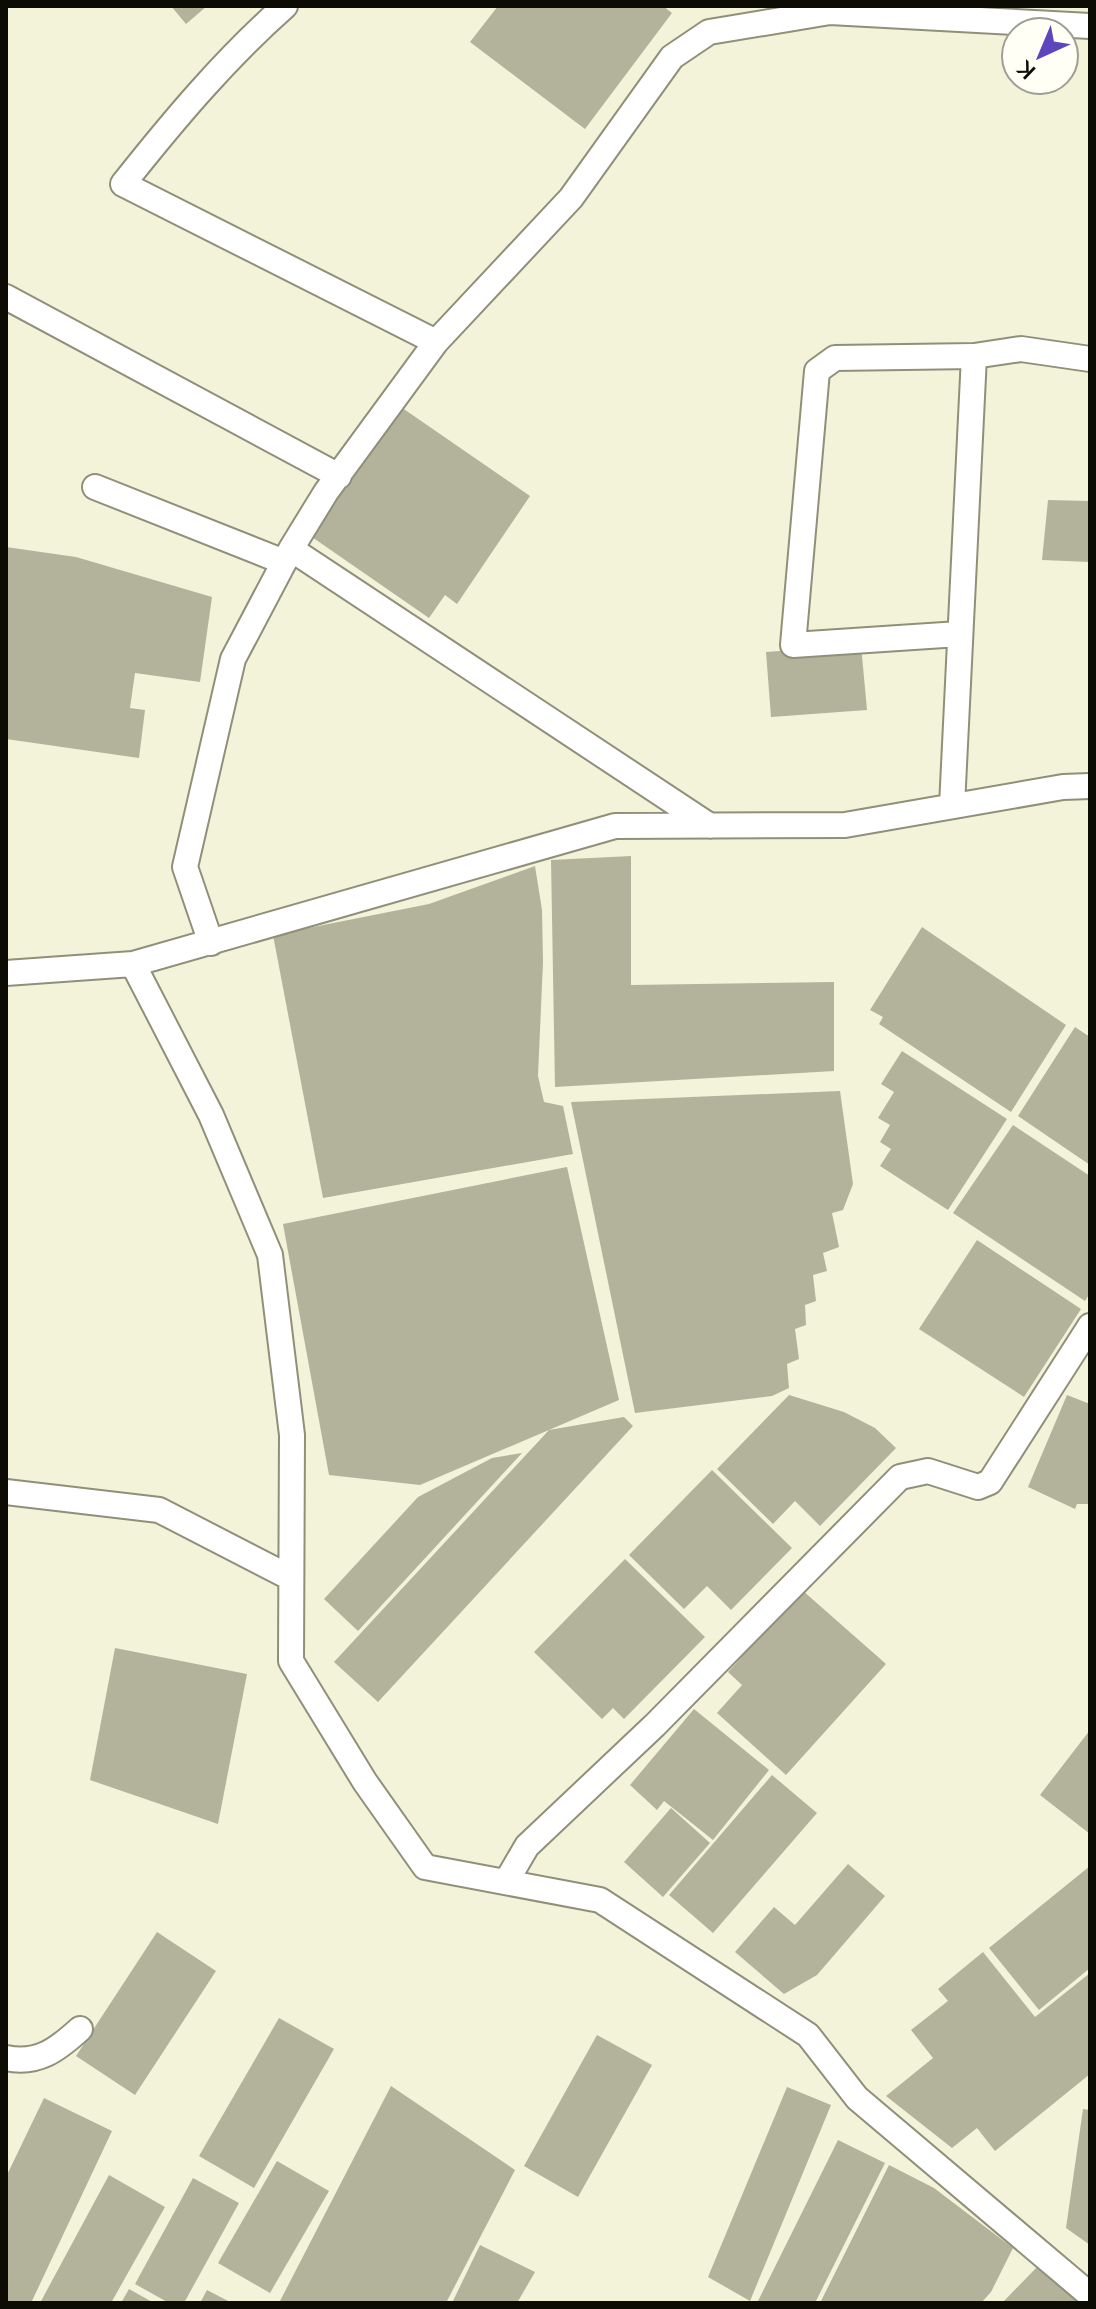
<svg xmlns="http://www.w3.org/2000/svg" width="1096" height="2309" font-family="Mulish,sans-serif">
<style>
.building{fill:#b3b39b}
.lines{fill:none;stroke-linecap:round;stroke-linejoin:round}
.minor-casing{stroke:#908f79;stroke-width:28}
.minor{stroke:#fff;stroke-width:24}
</style>
<rect width="100%" height="100%" fill="#f3f3da"/>
<path class="building" d="M171,6H207L186,24Z
M498,6H663L672,13L585,129L470,42Z
M398,405L530,496L457,604L445,595L429,618L309,535Z
M1048,500L1090,501V562L1042,560Z
M6,547L76,557L212,597L200,682L135,673L130,708L145,710L139,758L6,739Z
M861,645L867,710L771,717L766,652Z
M631,856V985L834,982V1071L555,1087L551,860Z
M535,866L542,910L543,962L538,1076L544,1102L563,1106L573,1154L323,1198L273,935L429,904Z
M922,927L1066,1025L1011,1112L879,1024L883,1017L870,1010Z
M1075,1027L1090,1037V1165L1018,1116Z
M902,1051L1007,1119L948,1210L880,1166L891,1149L880,1142L890,1125L878,1118L894,1092L881,1084Z
M840,1091L853,1184L843,1210L832,1213L839,1247L823,1253L827,1271L813,1275L816,1301L805,1305L806,1325L795,1329L799,1359L787,1364L789,1388L772,1396L635,1413L571,1102Z
M1013,1125L1090,1176V1293L1085,1301L953,1213Z
M567,1167L619,1400L420,1485L329,1475L283,1224Z
M977,1240L1081,1309L1024,1397L919,1329Z
M789,1395L844,1412L875,1428L896,1448L820,1526L795,1501L773,1524L717,1469Z
M1067,1395L1090,1404V1504H1077L1075,1509L1028,1487Z
M624,1417L633,1426L378,1702L334,1662L549,1430Z
M522,1453L358,1631L324,1599L418,1497L492,1458Z
M712,1470L792,1548L731,1610L707,1586L684,1609L629,1555Z
M625,1559L705,1637L624,1719L613,1708L602,1719L534,1652Z
M802,1590L886,1664L786,1775L717,1713L742,1685L728,1672Z
M115,1648L247,1674L218,1824L90,1780Z
M694,1709L769,1770L713,1840L664,1801L657,1810L630,1785Z
M1090,1730V1834L1040,1795Z
M772,1775L817,1813L713,1933L669,1895Z
M671,1808L710,1843L663,1897L624,1862Z
M848,1864L885,1896L817,1975L784,1994L735,1952L774,1907L795,1925Z
M1090,1866V1968L1039,2010L989,1948Z
M157,1932L216,1971L135,2095L76,2056Z
M983,1952L1035,2017L1090,1973V2074L995,2151L977,2128L952,2148L886,2096L933,2058L911,2030L948,2001L938,1989Z
M279,2018L334,2049L254,2188L199,2156Z
M597,2035L652,2065L578,2197L524,2166Z
M391,2086L515,2170L446,2303H284L280,2301Z
M787,2087L831,2105L750,2301L708,2277Z
M44,2098L112,2131L31,2303H6V2177Z
M1083,2109L1090,2110V2245L1066,2228Z
M838,2140L885,2163L815,2303H757Z
M277,2161L329,2191L270,2293L218,2263Z
M889,2165L934,2188L1013,2248L991,2292L981,2303H820Z
M109,2175L165,2207L111,2303H40Z
M193,2178L239,2203L184,2303H169L135,2284Z
M480,2245L535,2272L517,2303H452Z
M1040,2264L1080,2303H1002Z
M129,2289L154,2303H121Z
M207,2290L232,2303H200Z"/>
<g class="lines">
<defs>
<path id="minor" d="M285,6C224,60 173,121 123,184L436,342
M6,297L339,476
M95,487L284,562
M291,549L710,826
M959,634L793,645L817,371L835,358L974,356
M1090,786L1063,787L845,825L615,826L133,964L211,1115L270,1255L292,1435L291,1661L365,1782L425,1867L600,1900L808,2035L857,2098L1090,2295
M952,806L974,356L1021,349L1090,359
M211,943L185,867L233,659L291,549L326,492L436,342L571,198L672,57L709,32L830,12L1090,26
M6,973L133,964
M6,1492L159,1510L291,1578
M506,1882L527,1846L655,1725L900,1477L928,1471L978,1487L990,1482L1090,1326
M6,2058C38,2065 58,2049 80,2029"/>
</defs>
<use href="#minor" class="minor-casing"/>
<use href="#minor" class="minor"/>
</g>
<rect width="1096" height="2309" fill="none" stroke="#0c0c05" stroke-width="16"/>
<g transform="translate(1040 56) rotate(224)"><circle r="38" fill="#fffff5" stroke="#9e9e95" stroke-width="2"/>
<path d="M0-6L14 30L0 20L-14 30Z" fill="#5d45be"/>
<text y="-12" font-size="22" font-weight="bold" text-anchor="middle" fill="#0c0c05">K</text>
</g>
</svg>
